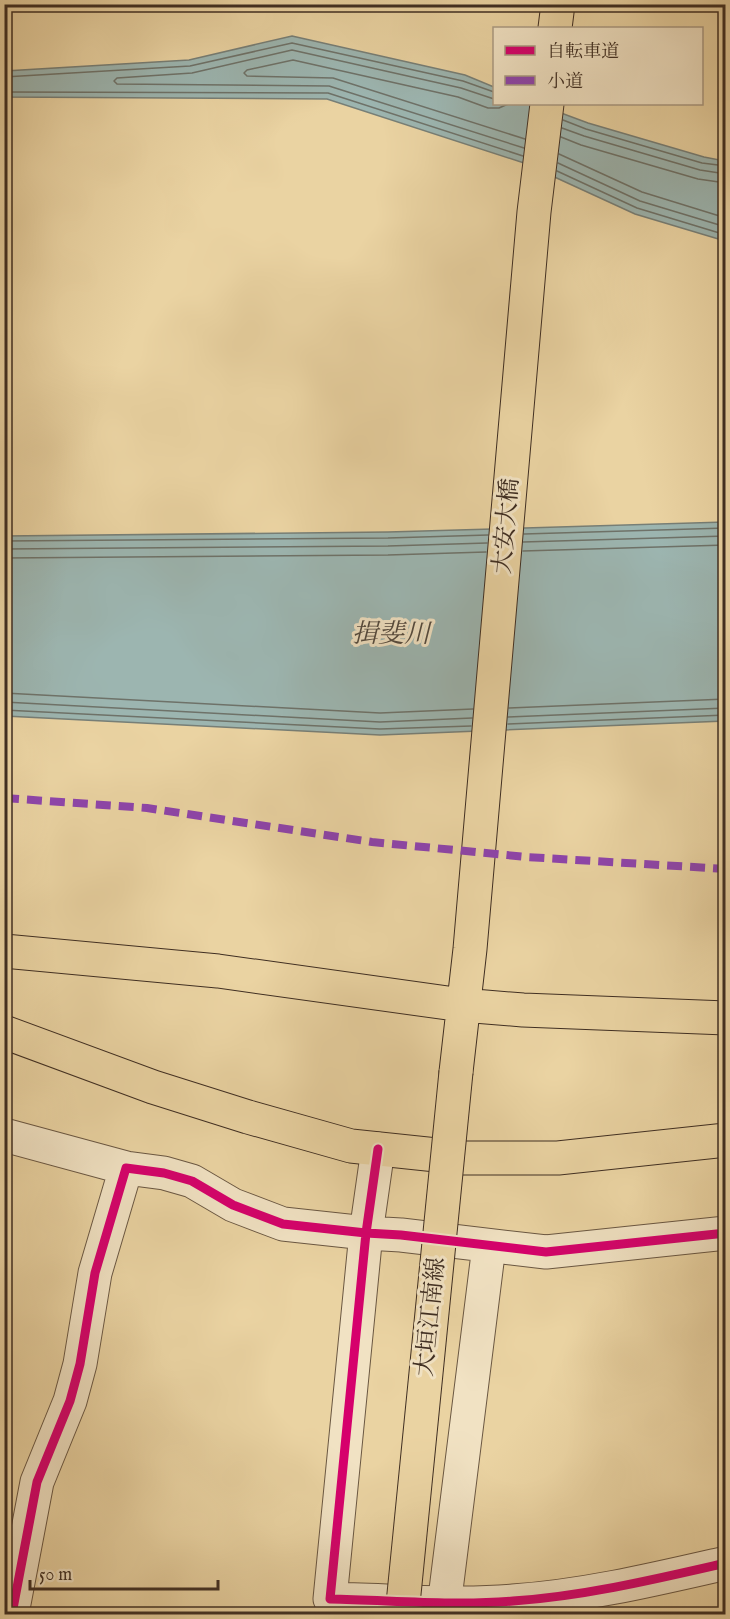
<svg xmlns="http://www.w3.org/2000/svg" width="730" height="1619" font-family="'IM FELL English','Noto Serif JP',serif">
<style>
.water{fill:#9cb5b0;stroke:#777f77;stroke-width:1.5}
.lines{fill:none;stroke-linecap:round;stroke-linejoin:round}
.shore{stroke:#6e7269;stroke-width:1.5}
.minor-casing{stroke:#6a5742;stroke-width:35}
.major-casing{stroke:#3f2e22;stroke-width:35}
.minor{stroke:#f1e2c3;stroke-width:33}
.major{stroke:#ead3a2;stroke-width:33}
.major-bridge-casing{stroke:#3f2e22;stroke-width:35;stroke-linecap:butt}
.major-bridge{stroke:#ead3a2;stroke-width:33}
.quiet{stroke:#8e44ad;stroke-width:8;stroke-dasharray:15 8;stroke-linecap:butt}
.cycleway-casing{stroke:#f1e2c3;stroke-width:13}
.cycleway{stroke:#d6006c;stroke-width:9}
.labels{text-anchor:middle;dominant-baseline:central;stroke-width:6;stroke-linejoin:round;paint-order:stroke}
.street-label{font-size:24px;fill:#3f2e22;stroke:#f1e2c3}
.water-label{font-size:26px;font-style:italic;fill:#52493e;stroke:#f1e2c3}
</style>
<rect width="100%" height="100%" fill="#ead3a2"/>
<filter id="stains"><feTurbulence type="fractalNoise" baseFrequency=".00333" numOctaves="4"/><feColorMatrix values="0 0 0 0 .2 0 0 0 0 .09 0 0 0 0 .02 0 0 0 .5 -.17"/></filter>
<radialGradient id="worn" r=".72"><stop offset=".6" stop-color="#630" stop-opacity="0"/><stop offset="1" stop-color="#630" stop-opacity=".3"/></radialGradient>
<path class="water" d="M292,36L465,75L494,87V104H537L588,123L704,157L725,161V241L635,214L524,163L327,99L5,97V71L189,60Z
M725,522V721L380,735L5,716L4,536L388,532Z"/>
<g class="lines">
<path class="shore" d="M4,77L190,66L292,43L463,81L494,92
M4,92L328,93L523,156
M494,99L461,88L292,50L192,73L117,78L114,81L117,84L329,86L524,148
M508,104L499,108H488L458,97L293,60L247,70L244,73L247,76L333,78L525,139
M563,120L586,129L702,163L726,166
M562,128L584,136L700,170L726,174
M561,137L581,145L698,179L726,183
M559,154L642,192L726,218
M558,163L640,201L726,227
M557,171L637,208L726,235
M524,534L726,528
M4,541L388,538L488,535
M523,542L726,536
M4,549L388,546L487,543
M523,551L726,545
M4,558L388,555L486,552
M4,693L380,713L473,709
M4,702L380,722L472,718
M509,708L726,699
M4,710L380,729L471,726
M508,717L726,708
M508,724L726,715"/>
<defs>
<path id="minor" d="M4,1135L126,1168
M726,1233L546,1252L401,1235L366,1233L330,1599C390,1600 453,1606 513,1601C585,1596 656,1579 726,1563
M12,1614L37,1482L70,1401L80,1364L95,1273L126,1168L164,1173L192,1181L233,1205L283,1224L366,1233L378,1149
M443,1614L489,1246"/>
<path id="major" d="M555,28L558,4
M4,951L218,971L462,1005L523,1010L726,1018
M4,1032L153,1087L248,1117L351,1146L465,1158H558L726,1140
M456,1072L470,949L534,212L547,104"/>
</defs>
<use href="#minor" class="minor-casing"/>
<use href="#major" class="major-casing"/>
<use href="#minor" class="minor"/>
<use href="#major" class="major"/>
<defs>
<path id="major-bridge" d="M402,1614L456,1072"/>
</defs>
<use href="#major-bridge" class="major-bridge-casing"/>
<use href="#major-bridge" class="major-bridge"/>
<path class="quiet" d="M4,798L147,808L372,842L527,857L726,869"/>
<defs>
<path id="cycleway" d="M726,1233L546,1252L401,1235L366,1233L330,1599C390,1600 453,1606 513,1601C585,1596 656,1579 726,1563
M12,1614L37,1482L70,1401L80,1364L95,1273L126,1168L164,1173L192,1181L233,1205L283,1224L366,1233L378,1149"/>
</defs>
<use href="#cycleway" class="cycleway-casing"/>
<use href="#cycleway" class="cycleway"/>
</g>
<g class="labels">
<g class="street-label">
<text transform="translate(507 526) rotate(-85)">大安大橋</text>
<text transform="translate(431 1317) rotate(-84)">大垣江南線</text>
</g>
<g class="water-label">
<text x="391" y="634">揖斐川</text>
</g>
</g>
<rect width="730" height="1619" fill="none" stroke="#ead3a2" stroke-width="24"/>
<rect x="6" y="6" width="718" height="1607" fill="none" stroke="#3f2e22" stroke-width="3"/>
<rect x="12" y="12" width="706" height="1595" fill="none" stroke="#3f2e22" stroke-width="1.5"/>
<rect x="493" y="27" width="210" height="78" fill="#f1e2c3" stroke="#aa9a83" stroke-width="1.5"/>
<rect x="505" y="46" width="30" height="9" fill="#d6006c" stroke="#aa9a83" stroke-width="1.5"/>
<text x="547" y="57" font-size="18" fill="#3f2e22">自転車道</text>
<rect x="505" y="76" width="30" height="9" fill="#8e44ad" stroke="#aa9a83" stroke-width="1.5"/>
<text x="547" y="87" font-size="18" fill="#3f2e22">小道</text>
<path d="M30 1580v9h188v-9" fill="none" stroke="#3f2e22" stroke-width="3"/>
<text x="39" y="1580" font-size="18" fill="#3f2e22" stroke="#f1e2c3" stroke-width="4.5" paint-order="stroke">50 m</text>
<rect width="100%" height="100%" filter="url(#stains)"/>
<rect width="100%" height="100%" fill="url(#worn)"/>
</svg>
